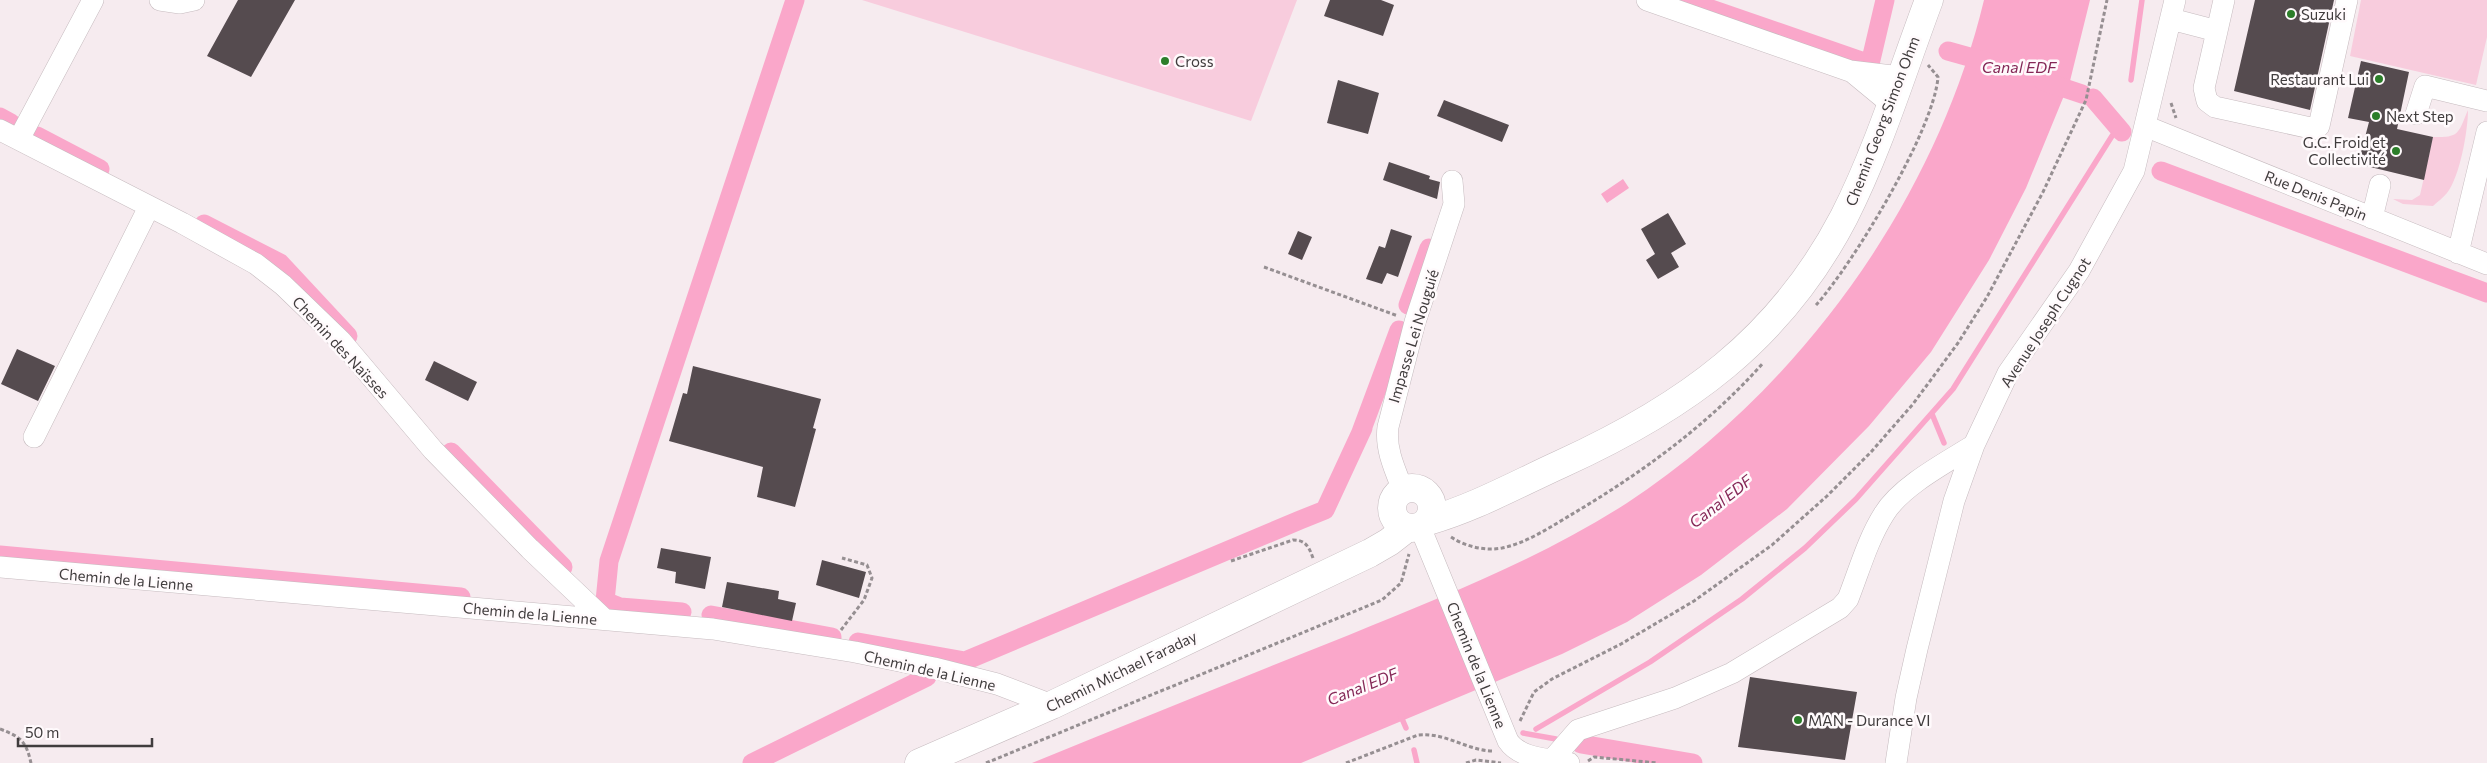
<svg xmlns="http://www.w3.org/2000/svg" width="2487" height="763" font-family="Commissioner,sans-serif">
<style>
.green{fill:#f8ccdd}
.water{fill:#faa7ca}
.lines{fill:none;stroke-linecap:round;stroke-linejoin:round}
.stream{stroke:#faa7ca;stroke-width:5.5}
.canal{stroke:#faa7ca;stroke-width:19}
.building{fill:#554b4f}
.minor-casing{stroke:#c6bbbf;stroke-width:22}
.major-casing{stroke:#c6bbbf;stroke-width:29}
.path{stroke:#968f92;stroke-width:3;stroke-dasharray:4 2.5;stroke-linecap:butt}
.minor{stroke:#fff;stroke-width:21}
.major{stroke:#fff;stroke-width:28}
.poi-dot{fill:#2c7e2a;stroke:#fffafc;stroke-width:2}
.labels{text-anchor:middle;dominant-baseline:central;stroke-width:5;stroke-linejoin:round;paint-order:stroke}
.poi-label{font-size:15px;fill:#403c3d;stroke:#fffafc;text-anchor:start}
.street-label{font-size:15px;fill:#403c3d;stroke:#fffafc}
.water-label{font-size:16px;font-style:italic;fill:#852857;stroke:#fffafc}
</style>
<rect width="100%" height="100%" fill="#f6ebef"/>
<path class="green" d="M862,0H1297L1251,121Z
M2361,0H2487V37L2476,85L2350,56Z
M2468,110C2468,130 2460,177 2447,193C2443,198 2437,202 2433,206L2403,204L2393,199L2412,200L2420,195L2433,137C2460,138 2458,133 2468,110Z"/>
<path class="water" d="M1984,0H2090L2070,81L2026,188L1989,260L1931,352L1869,426L1787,509L1701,575L1627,622L1562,654L1301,763H1032C1138,720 1243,677 1349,635C1444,596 1540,559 1627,503C1799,390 1936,201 1984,0Z
M1623,179L1629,188L1607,203L1601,194Z"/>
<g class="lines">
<path class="stream" d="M2131,80L2142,0
M1932,414L1944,443
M1400,714L1406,728
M1536,729L1650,662L1742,599L1805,548L1856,499L1953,389L2112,136
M1523,733L1556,739
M1414,750L1417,763"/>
<path class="canal" d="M1685,0L1870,64L1885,0
M1948,51L1991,63
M2043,81L2082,94
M2093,98L2122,132
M0,117L11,123
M37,136L100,169
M2161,171L2487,293
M204,224L280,263L348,336
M1408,305L1429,248
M1361,432L1399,330
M451,452L563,567
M0,555L461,597
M682,612L620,607L605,601L609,561L795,0
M711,615L832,637
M858,642L965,661L1300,520L1325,510L1363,428
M1581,744L1693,763
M752,763L927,677"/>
</g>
<path class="building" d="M238,0H295L251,77L207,56Z
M1330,0H1381L1394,5L1383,36L1324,16Z
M2255,0H2334L2310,110L2234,91Z
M2361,61L2409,72L2397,129L2433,137L2424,180L2358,164L2369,122L2348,118Z
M1338,80L1379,93L1368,134L1327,123Z
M1444,100L1509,125L1502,142L1437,116Z
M1389,162L1430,176L1429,179L1440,182L1437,199L1383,180Z
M1668,213L1686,244L1671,253L1679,267L1658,279L1646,260L1655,254L1641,229Z
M1391,229L1412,236L1398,277L1387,273L1382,284L1366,279L1379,246L1385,248Z
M1298,231L1312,237L1302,260L1288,254Z
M17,349L55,366L38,401L1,384Z
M434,361L477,382L468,401L425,380Z
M693,366L821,399L813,428L816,429L795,507L757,497L763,467L669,441L683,393L687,394Z
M661,548L711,557L705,589L675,583L676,572L657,568Z
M822,560L866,572L859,598L816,585Z
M727,582L779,591L778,599L796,603L792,621L722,607Z
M1750,677L1857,692L1845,760L1738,747Z"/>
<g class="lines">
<defs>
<path id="minor" d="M160,0L180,3L194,0
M1647,0L1850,71L1901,77
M2171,19L2217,31L2224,0
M2217,31L2204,88L2207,101L2215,107L2315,129L2319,126L2347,0
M1851,71L1891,104
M2416,114L2425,86L2487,101
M2145,126L2487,264
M0,130L182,223L256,264L283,285L341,341L433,450L530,549L604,619
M19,139L93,0
M2372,218L2380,185
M2458,253L2487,132
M34,437L149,207
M1403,490C1395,470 1385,449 1388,427L1415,322L1454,204L1452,181
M1420,527L1508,741C1520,759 1549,759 1569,763
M0,567L713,629L855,652L934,668L997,684L1052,705
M1552,760L1578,730L1675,698L1732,673L1840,608L1848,599C1859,571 1868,539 1884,514C1901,486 1947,462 1974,445
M1896,763L1906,698L1917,649L1954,501L1974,445L2008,373L2079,271L2134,171L2175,0"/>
<path id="major" d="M1392 508a20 20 0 1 1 40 0a20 20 0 1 1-40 0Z
M1428,521C1474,508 1517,484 1561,464C1684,408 1780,340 1844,217C1879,148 1902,72 1929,0
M919,763L1052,705L1370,553L1389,542L1407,528"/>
</defs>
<use href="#minor" class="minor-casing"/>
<use href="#major" class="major-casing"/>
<path class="path" d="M2171,103L2176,118
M1264,267L1398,316
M1816,305C1853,264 1934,130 1938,77L1928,65
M1451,537C1466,547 1485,551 1502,548C1527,543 1552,526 1574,513C1643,472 1709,424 1763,363
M1231,561L1293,540C1306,540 1309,547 1313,558
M841,630L864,600L872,578L867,565L842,558
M1520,721L1534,692L1552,679L1621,644L1694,601L1772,545L1827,496L1871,452L1913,404L1958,343L1987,297L2043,192L2086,100L2107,0
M0,729C21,737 26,741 31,763
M1588,761L1594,757L1658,763
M986,763L1382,600L1401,583L1409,554
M1346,763L1418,735C1445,732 1466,750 1492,751
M1466,763L1476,760L1501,763"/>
<use href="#minor" class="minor"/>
<use href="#major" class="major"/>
</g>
<g class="poi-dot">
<circle cx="2291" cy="14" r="5"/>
<circle cx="1165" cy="61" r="5"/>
<circle cx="2379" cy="79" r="5"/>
<circle cx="2376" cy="116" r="5"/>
<circle cx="2396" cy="151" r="5"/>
<circle cx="1798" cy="720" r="5"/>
</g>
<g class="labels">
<g class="poi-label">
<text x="2301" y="14">Suzuki</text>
<text x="1175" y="61">Cross</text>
<text x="2369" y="79" text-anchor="end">Restaurant Lui</text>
<text x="2386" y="116">Next Step</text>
<text x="2386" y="142" text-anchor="end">G.C. Froid et<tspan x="2386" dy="17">Collectivité</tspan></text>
<text x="1808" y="720">MAN - Durance VI</text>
</g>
<g class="street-label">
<text transform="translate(1882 121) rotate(-69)">Chemin Georg Simon Ohm</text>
<text transform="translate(2316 195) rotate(22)">Rue Denis Papin</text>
<text transform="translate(2045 322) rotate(-57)">Avenue Joseph Cugnot</text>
<text transform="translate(1413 336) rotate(-73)">Impasse Lei Nouguié</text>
<text transform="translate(341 347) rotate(47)">Chemin des Naïsses</text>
<text transform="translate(126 579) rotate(5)">Chemin de la Lienne</text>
<text transform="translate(530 613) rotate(5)">Chemin de la Lienne</text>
<text transform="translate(1477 665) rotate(68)">Chemin de la Lienne</text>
<text transform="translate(930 670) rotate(13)">Chemin de la Lienne</text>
<text transform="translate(1121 671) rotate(-26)">Chemin Michael Faraday</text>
</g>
<g class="water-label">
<text x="2019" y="66">Canal EDF</text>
<text transform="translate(1720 501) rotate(-38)">Canal EDF</text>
<text transform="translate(1362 686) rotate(-22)">Canal EDF</text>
</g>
</g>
<path d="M18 738v8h134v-8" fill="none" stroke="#403c3d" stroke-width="2.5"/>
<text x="25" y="738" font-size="15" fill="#403c3d" stroke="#fffafc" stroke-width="4" paint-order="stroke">50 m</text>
</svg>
